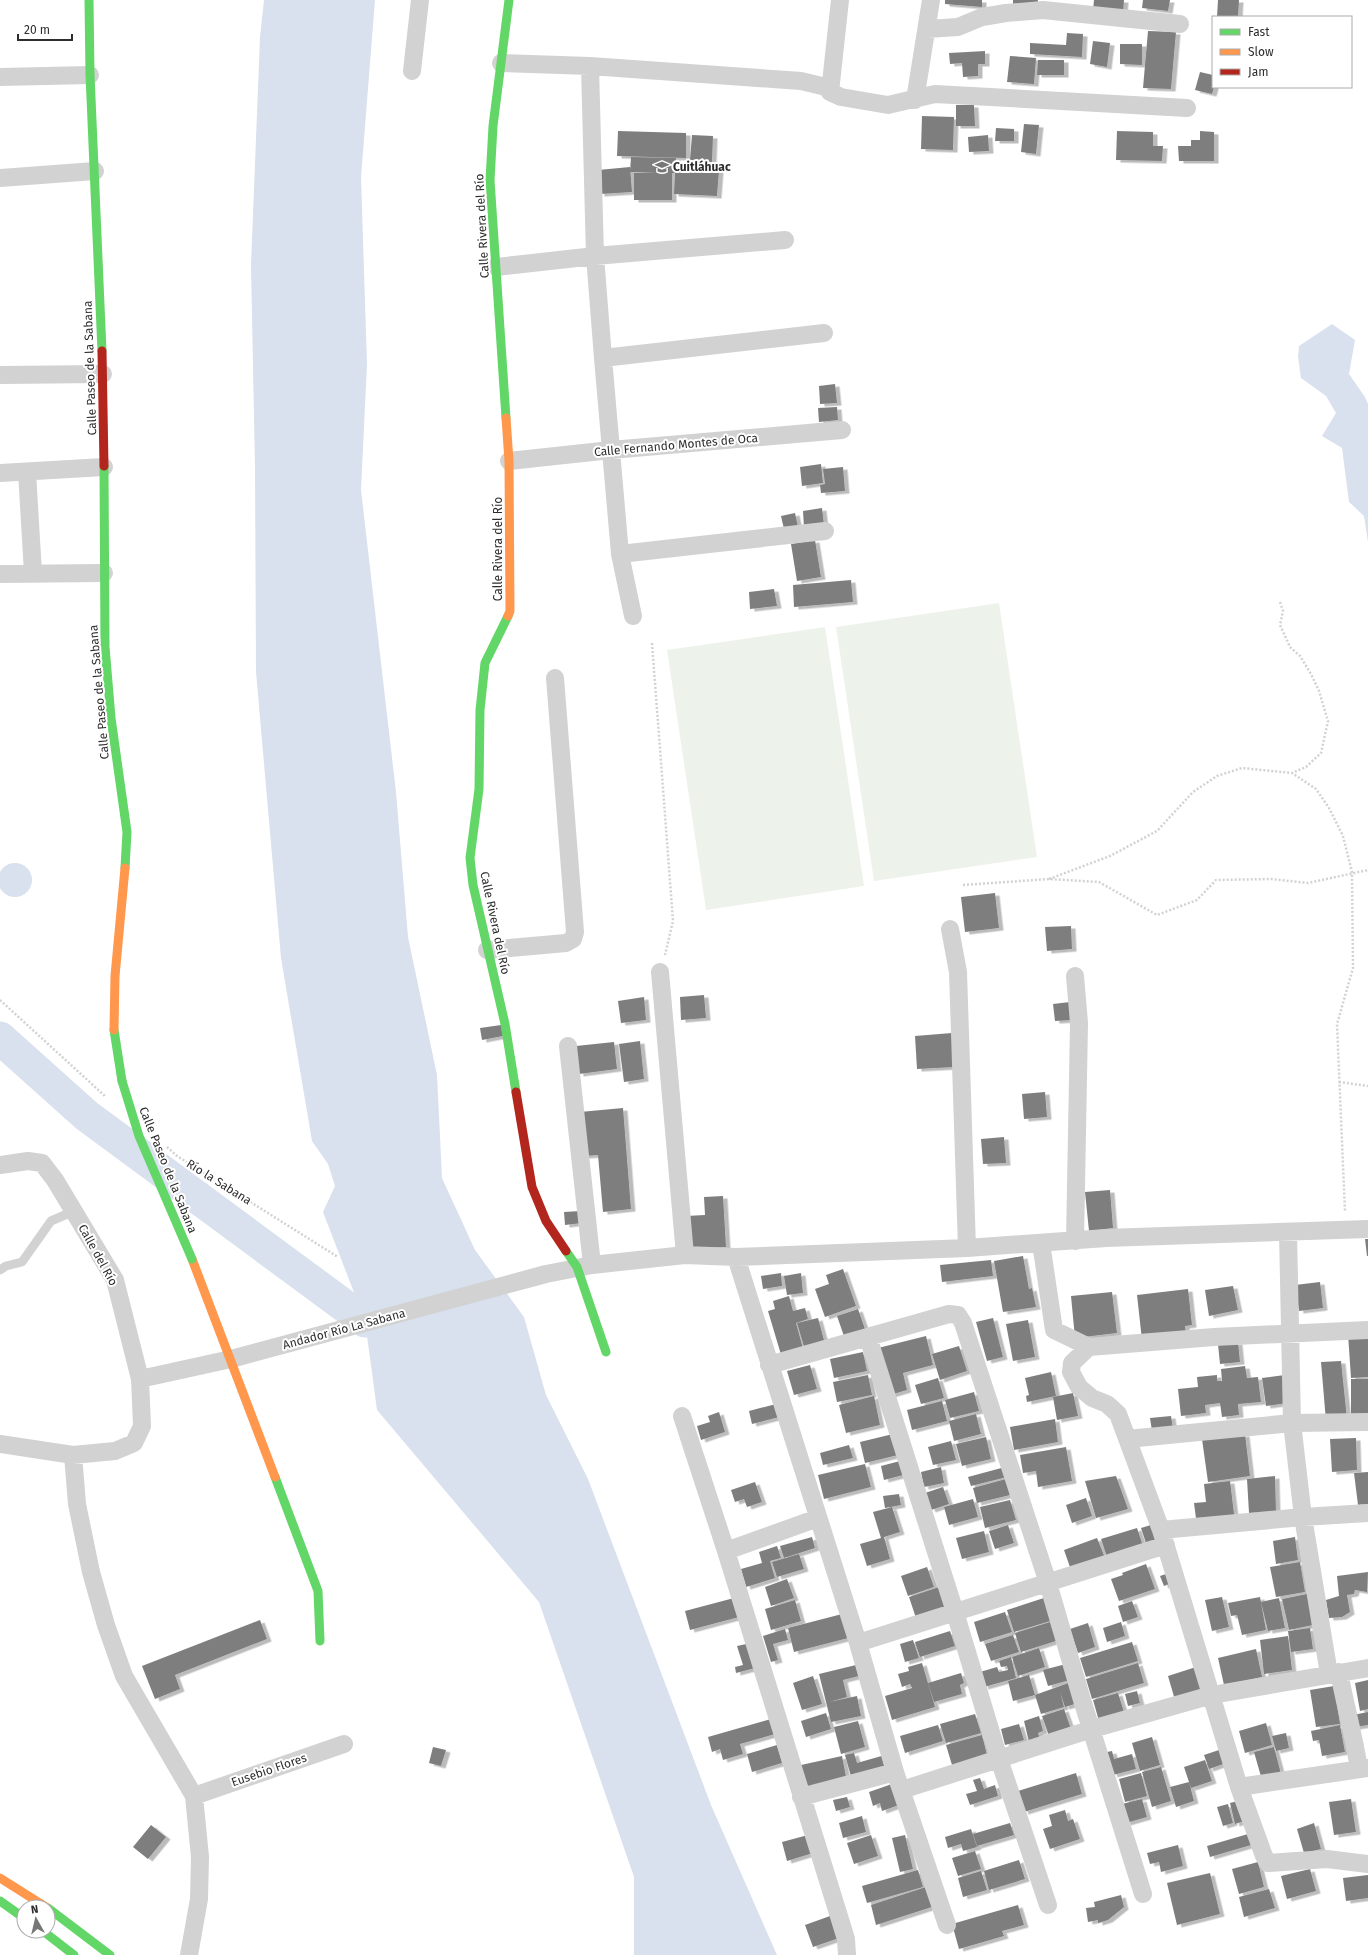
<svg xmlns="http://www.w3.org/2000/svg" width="1368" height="1955" font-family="'Fira Sans',sans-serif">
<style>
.green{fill:#edf3eb}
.water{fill:#d9e1ee}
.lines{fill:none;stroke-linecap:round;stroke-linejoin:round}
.river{stroke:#d9e1ee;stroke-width:33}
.building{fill:#7e7e7e;filter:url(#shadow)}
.path{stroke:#d2d2d2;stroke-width:2.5;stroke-dasharray:2 2;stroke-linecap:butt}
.lane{stroke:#d2d2d2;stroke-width:9}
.street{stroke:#d2d2d2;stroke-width:18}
.fast{stroke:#63d668;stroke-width:9}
.slow{stroke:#ff974d;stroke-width:9}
.jam{stroke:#b3261e;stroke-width:9}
.fast-bridge{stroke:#63d668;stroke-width:9}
.labels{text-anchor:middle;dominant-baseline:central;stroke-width:4;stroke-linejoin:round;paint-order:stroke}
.poi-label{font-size:12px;font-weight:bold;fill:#2d2d2d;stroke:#fff;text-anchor:start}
.street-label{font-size:12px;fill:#2d2d2d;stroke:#fff}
</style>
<defs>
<filter id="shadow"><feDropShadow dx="4.5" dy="2.5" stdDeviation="0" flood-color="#0004"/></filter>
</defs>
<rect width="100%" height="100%" fill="#fff"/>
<path class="green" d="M999,603L1037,857L874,881L836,627Z
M825,627L864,886L706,910L667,650Z"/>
<path class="water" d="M264,0H375L361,177L367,364L361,490L396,792L408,937L437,1075L442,1178L475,1250L524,1317L546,1395L588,1479L711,1805L777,1955H634V1877L539,1602L377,1410L365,1321L323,1212L335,1186L328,1164L312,1141L281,958L256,672L255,469L251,265L260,37Z
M1332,324L1355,340L1349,374L1365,397L1368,404V542L1364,516L1349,502L1342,448L1322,436L1336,413L1326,396L1301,378L1298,357L1299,346Z
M-2 880a17 17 0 1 1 34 0a17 17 0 1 1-34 0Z"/>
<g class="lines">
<path class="river" d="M0,1038L87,1116L365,1321"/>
</g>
<path class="building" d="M945,0H982V7L945,4Z
M1013,0H1038L1037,6L1013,5Z
M1094,0H1124L1123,13L1093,10Z
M1143,0H1170L1168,11L1142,8Z
M1218,0H1239L1238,17H1217Z
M1148,31L1176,32L1171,89L1143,88Z
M1067,33L1083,34L1082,57L1030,54V43L1066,45Z
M1093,41L1110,43L1107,67L1090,64Z
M1120,44H1142V65L1120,64Z
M985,51V64H978V76L963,77L962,63L950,64L949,53Z
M1010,56L1036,58L1034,84L1007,82Z
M1038,60H1064V75H1037Z
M1200,72L1213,75L1214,87L1212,94L1195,90Z
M956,105H974L975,126H956Z
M922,116L954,117L953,150L921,149Z
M1024,124L1039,125L1036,154L1021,152Z
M996,128L1014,129V141H995Z
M618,131L686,133V158L617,156Z
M1117,131L1153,132V146H1163L1162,161L1116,160Z
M1200,131L1214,132V161H1179L1178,146H1191V140H1200Z
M692,135L713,136L712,162L690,160Z
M988,135L989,151L969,152L968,137Z
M631,157L676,158L675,167L719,170L717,196L674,194L675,173H672V200H634V173L656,172H630Z
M630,167L632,192L600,194L598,170Z
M835,384L837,403L820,404L819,386Z
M837,407L838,420L819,422L818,408Z
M821,464L823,483L802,486L800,467Z
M843,467L845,491L821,493L820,485L825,484L823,469Z
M822,508L824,525L804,528L803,511Z
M795,513L798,527L784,529L781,516Z
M815,540L821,577L797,581L791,544Z
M851,580L853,602L794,607L793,585Z
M774,589L777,606L750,609L749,592Z
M995,893L999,928L965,932L961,897Z
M1071,926L1072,949L1047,951L1045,927Z
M704,995L706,1018L681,1020L680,997Z
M644,997L646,1020L621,1023L618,1001Z
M1070,1002L1072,1020L1055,1021L1053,1004Z
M501,1025L503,1036L482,1040L480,1028Z
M952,1033L955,1067L917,1069L915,1036Z
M640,1041L644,1079L624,1082L619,1044Z
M614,1042L617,1069L579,1074L576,1046Z
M1045,1092L1047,1117L1024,1119L1022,1094Z
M623,1108L631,1209L603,1212L598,1155L584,1156L580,1112Z
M1004,1137L1006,1163L983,1164L981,1139Z
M1110,1190L1113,1228L1089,1231L1085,1192Z
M723,1196L726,1247L687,1249L686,1216L705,1215L704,1197Z
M581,1211L582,1223L565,1225L564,1212Z
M1365,1239H1368V1256H1367Z
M1023,1256L1029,1289L1032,1288L1036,1307L1003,1312L994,1261Z
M991,1260L993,1276L942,1282L940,1265Z
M843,1269L856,1306L825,1317L815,1289L829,1284L826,1275Z
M781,1273L782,1286L763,1289L761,1276Z
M801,1273L803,1293L787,1295L784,1276Z
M1320,1282L1323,1308L1299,1311L1295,1285Z
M1233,1286L1238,1310L1209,1316L1205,1290Z
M1188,1289L1192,1325L1185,1326L1186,1335L1142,1340L1137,1295Z
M1112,1292L1117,1333L1075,1338L1071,1296Z
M789,1296L793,1311L805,1308L808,1319L796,1323L804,1352L782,1358L768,1311L775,1309L773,1301Z
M858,1309L866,1332L845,1339L837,1316Z
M818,1318L825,1344L805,1350L797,1323Z
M993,1318L1003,1357L987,1361L976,1322Z
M1028,1320L1035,1357L1013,1361L1006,1324Z
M1368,1332V1377L1351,1378L1348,1334Z
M926,1336L933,1365L903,1373L907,1390L890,1395L878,1348Z
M1238,1342L1240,1362L1220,1364L1218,1344Z
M959,1346L967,1371L940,1380L932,1354Z
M863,1352L867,1371L834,1378L830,1359Z
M1341,1361L1347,1419L1326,1421L1321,1362Z
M810,1365L817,1389L794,1395L787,1371Z
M1245,1366L1247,1378L1258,1377L1261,1402L1238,1404L1239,1415L1222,1417L1220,1403L1205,1405L1206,1413L1181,1416L1178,1389L1198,1387L1197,1377L1217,1375V1381H1222L1221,1369Z
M1051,1372L1056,1396L1027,1402L1026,1396L1029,1395L1025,1378Z
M868,1375L872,1395L837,1402L833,1382Z
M1285,1375L1288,1403L1266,1406L1262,1378Z
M938,1378L944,1398L921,1404L915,1385Z
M1351,1379H1368V1417L1351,1418Z
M974,1392L979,1411L950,1418L945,1400Z
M1073,1393L1078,1416L1057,1420L1053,1397Z
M874,1396L880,1425L846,1433L839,1405Z
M942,1401L947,1421L912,1430L907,1410Z
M776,1404L779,1417L752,1424L749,1411Z
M719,1412L725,1432L701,1440L697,1426L710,1422L708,1416Z
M976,1414L981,1434L954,1441L949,1421Z
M1171,1416L1173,1429L1152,1431L1150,1418Z
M1055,1419L1058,1442L1014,1450L1010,1427Z
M893,1434L898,1455L865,1463L860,1442Z
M1245,1434L1250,1476L1208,1482L1202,1439Z
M986,1437L991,1459L962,1466L956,1444Z
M1356,1438L1357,1470L1332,1472L1330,1439Z
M951,1441L956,1460L933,1465L928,1447Z
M849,1445L853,1458L823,1465L820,1453Z
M1066,1447L1072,1481L1038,1487L1036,1471L1023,1473L1020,1455Z
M904,1460L907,1474L884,1480L881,1466Z
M865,1464L871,1487L824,1499L818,1475Z
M941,1467L944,1483L924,1487L921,1472Z
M1005,1467L1007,1477L971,1486L968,1477Z
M1368,1472V1504L1358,1505L1354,1473Z
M1116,1476L1128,1509L1096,1518L1085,1481Z
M1275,1476L1276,1512L1249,1513L1247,1479Z
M1006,1479L1010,1495L977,1503L973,1488Z
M1230,1481L1235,1522L1197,1526L1194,1503L1206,1502L1204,1484Z
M755,1482L762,1502L747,1507L744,1499L735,1502L731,1490Z
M943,1487L949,1504L931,1510L925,1493Z
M899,1494L901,1505L885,1508L883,1496Z
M1086,1498L1092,1516L1072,1523L1066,1505Z
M973,1499L978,1517L949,1525L944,1507Z
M1010,1500L1016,1520L985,1528L980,1507Z
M892,1507L900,1532L884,1537L890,1559L867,1566L860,1544L881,1538L873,1512Z
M1154,1524L1158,1539L1146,1543L1141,1528Z
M1008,1525L1014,1543L995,1549L989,1531Z
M1137,1528L1143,1546L1107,1557L1101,1539Z
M984,1531L989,1552L962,1559L956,1538Z
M812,1537L815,1548L784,1558L780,1546Z
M1295,1537L1298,1560L1276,1564L1273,1541Z
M1097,1538L1105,1558L1071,1570L1064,1550Z
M777,1546L781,1558L770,1561L775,1578L746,1587L741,1569L762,1563L759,1552Z
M799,1554L804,1569L777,1577L772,1562Z
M1300,1562L1305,1592L1276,1597L1270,1567Z
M1146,1564L1155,1589L1119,1601L1111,1579L1123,1575L1122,1573Z
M927,1567L934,1587L908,1596L901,1576Z
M1172,1572L1176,1581L1164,1586L1160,1576Z
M1368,1572L1367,1592L1355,1590L1354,1594L1347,1595L1350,1612L1342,1617L1329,1618L1326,1600L1339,1596L1337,1576Z
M787,1579L794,1598L771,1606L765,1587Z
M945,1585L953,1609L917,1621L909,1597Z
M1307,1594L1313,1625L1289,1630L1282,1599Z
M1050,1596L1057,1619L1014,1632L1007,1610Z
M1222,1597L1229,1627L1212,1631L1205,1600Z
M1260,1597L1266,1630L1242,1635L1237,1615L1231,1616L1228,1603Z
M734,1598L739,1617L690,1630L685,1611Z
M1279,1598L1285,1628L1268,1631L1261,1602Z
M795,1600L801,1621L771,1630L765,1609Z
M1132,1601L1138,1617L1123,1622L1118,1606Z
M1005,1612L1012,1632L980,1642L974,1622Z
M846,1613L852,1637L794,1652L788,1628Z
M260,1620L267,1639L175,1675L180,1689L155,1699L142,1666Z
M1050,1622L1056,1641L1021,1652L1015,1633Z
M1121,1622L1125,1636L1107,1642L1103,1628Z
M1088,1623L1095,1647L1078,1653L1070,1629Z
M1310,1628L1313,1649L1291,1652L1288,1631Z
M785,1629L788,1640L773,1644L778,1660L771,1662L763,1636Z
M950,1631L955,1646L920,1657L915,1642Z
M1013,1635L1019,1652L991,1661L985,1644Z
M1288,1636L1292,1670L1264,1674L1260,1640Z
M913,1640L919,1658L905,1662L900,1644Z
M1132,1642L1138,1661L1086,1677L1080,1658Z
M751,1643L755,1668L736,1673L735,1667L743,1665L737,1646Z
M1039,1648L1045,1667L1018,1676L1012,1657Z
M1256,1649L1262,1677L1224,1685L1218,1658Z
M1011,1657L1016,1678L984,1687L980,1672L997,1667L999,1672L1008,1670L1007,1666L1001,1667L999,1661Z
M922,1663L935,1707L892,1720L885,1696L912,1688L910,1684L902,1687L898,1674L909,1671L908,1667Z
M1138,1663L1144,1683L1092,1699L1086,1679Z
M1066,1664L1070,1680L1048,1686L1043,1670Z
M856,1665L859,1676L843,1680L847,1697L829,1702L857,1696L861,1716L831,1722L819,1674Z
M1196,1667L1204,1691L1175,1700L1168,1676Z
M961,1673L964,1683L960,1685L962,1694L934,1702L928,1683Z
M1029,1675L1035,1695L1013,1701L1008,1681Z
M813,1676L822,1704L802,1710L793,1683Z
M1368,1680V1709L1360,1711L1355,1683Z
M1074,1681L1081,1702L1065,1707L1060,1692L1064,1707L1041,1714L1035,1695Z
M1334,1686L1340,1724L1316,1727L1310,1690Z
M1137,1691L1140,1703L1128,1706L1125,1694Z
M1118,1693L1124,1712L1099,1721L1093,1700Z
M1064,1709L1072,1732L1050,1739L1042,1716Z
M1368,1712V1725L1355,1727L1353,1715Z
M826,1713L831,1729L806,1737L801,1721Z
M975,1714L981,1733L946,1743L940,1724Z
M1039,1716L1043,1731L1038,1733L1040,1739L1029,1742L1024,1721Z
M771,1719L775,1734L740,1744L743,1754L723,1760L720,1749L712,1752L708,1737Z
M858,1721L865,1747L841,1754L834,1727Z
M1266,1723L1272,1745L1245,1753L1239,1731Z
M1019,1724L1024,1740L1005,1745L1001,1729Z
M938,1725L943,1741L905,1753L900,1736Z
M1340,1725L1345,1752L1322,1756L1319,1740L1313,1741L1311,1731Z
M1286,1733L1289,1748L1276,1751L1272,1736Z
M982,1735L987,1755L952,1765L946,1745Z
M1152,1737L1160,1765L1140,1771L1132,1743Z
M777,1745L782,1763L752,1772L747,1754Z
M433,1747L446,1750L441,1766L429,1763Z
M1274,1747L1281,1774L1262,1780L1254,1752Z
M1225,1748L1229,1762L1209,1769L1204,1755Z
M1112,1751L1114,1759L1132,1754L1136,1769L1113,1775L1107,1752Z
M854,1753L857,1763L885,1755L889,1770L852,1780L845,1755Z
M842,1756L847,1782L809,1791L801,1765Z
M1205,1760L1212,1781L1191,1788L1184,1767Z
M1161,1767L1171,1801L1152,1807L1142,1772Z
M1076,1773L1082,1794L1024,1812L1018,1791Z
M1141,1773L1147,1796L1125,1802L1119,1779Z
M980,1778L984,1789L995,1785L998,1796L970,1805L966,1794L977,1791L973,1780Z
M1189,1782L1194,1801L1176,1807L1170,1787Z
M892,1784L899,1805L882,1811L880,1803L873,1806L869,1792Z
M847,1797L850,1807L836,1811L833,1800Z
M1142,1799L1147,1817L1126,1823L1122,1804Z
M1351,1799L1356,1832L1334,1835L1329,1802Z
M1242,1800L1247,1820L1235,1824L1230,1803Z
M1228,1804L1233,1823L1223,1826L1217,1807Z
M1065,1810L1068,1821L1073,1819L1080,1839L1050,1849L1043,1829L1052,1826L1049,1815Z
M862,1816L866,1832L843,1838L839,1823Z
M1010,1823L1014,1835L977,1846L973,1834Z
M1314,1823L1321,1849L1304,1853L1297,1829Z
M151,1825L166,1837L148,1859L133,1847Z
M971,1829L977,1847L963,1851L961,1844L948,1848L945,1837Z
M1248,1834L1251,1845L1210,1857L1207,1846Z
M808,1835L813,1853L787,1861L782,1842Z
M871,1835L878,1856L854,1864L847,1843Z
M905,1835L913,1869L900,1872L892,1838Z
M1178,1845L1183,1866L1161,1872L1159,1862L1150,1864L1147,1853Z
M975,1851L981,1869L958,1876L952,1858Z
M1019,1860L1025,1879L989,1890L984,1871Z
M1258,1862L1264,1887L1239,1894L1232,1869Z
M1310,1869L1316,1891L1287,1899L1281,1876Z
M918,1870L923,1887L867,1903L862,1886Z
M981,1871L987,1890L963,1897L958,1878Z
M1210,1873L1220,1914L1177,1925L1167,1883Z
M1368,1875V1898L1346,1901L1343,1878Z
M929,1886L935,1906L876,1925L871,1905Z
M1269,1889L1275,1908L1244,1917L1239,1897Z
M1121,1895L1124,1907L1108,1920L1098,1923V1920L1088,1922L1086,1908L1095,1907L1094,1902Z
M1018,1905L1024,1925L1002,1931L1004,1936L959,1949L952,1924Z
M830,1916L839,1938L813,1947L805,1925Z"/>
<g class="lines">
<path class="path" d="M1280,602L1283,611L1280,625L1290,647L1300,656L1311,674L1319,691L1328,721L1321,753L1306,767L1292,773
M652,643L673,921L665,955
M1049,879L1110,856L1157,831L1193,792L1217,776L1242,768L1292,773L1316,789L1329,808L1343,836L1352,872L1353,968L1337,1024L1345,1212
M963,885L1049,879L1099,882L1157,915L1197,900L1216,880L1271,879L1308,883L1368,870
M0,1000L106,1097
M1339,1082L1368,1086
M167,1147L177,1156L338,1257"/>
<path class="lane" d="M0,1270L6,1266L22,1262L51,1221L74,1211"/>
<path class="street" d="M927,29L958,27L982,17L1006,13L1043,10L1180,24
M501,63L590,66L801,81L826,87L830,92L841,97L888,105L935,94L1187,108
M590,66L595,256L603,358L620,554L633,616
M412,71L420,0
M0,77L90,75
M830,92L840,0
M915,100L931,0
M0,178L95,171
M496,267L595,256L785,240
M603,358L824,333
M0,375L103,374
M509,461L611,450L842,430
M27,472L33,573
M0,473L104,467
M620,554L825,531
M0,574L104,573
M950,929L958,972L967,1248
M487,950L566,943L573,939L575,932L555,678
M660,972L685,1255
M1075,976L1079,1023L1075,1241
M568,1046L592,1265
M0,1165L28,1161L42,1163L55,1180L115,1280L140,1379L142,1426L134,1443L115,1451L73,1455L0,1444
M1288,1232L1292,1423L1303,1517L1329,1674
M1041,1243L1054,1330L1089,1347L1214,1337L1368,1330
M736,1257L858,1643L895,1772L947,1925
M868,1337L955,1612L999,1759L1048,1905
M1089,1347L1072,1363L1071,1372L1079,1387L1092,1398L1107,1404L1118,1414L1161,1530L1239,1787L1264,1856L1268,1863L1327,1859L1368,1864
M769,1365L949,1314L958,1315L963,1323L1048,1583L1082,1700L1143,1894
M140,1379L231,1359L546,1274L592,1265L685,1255L736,1257L967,1248L1106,1238L1368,1229
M682,1416L726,1551L846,1939L847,1955
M1127,1439L1292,1423L1368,1422
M73,1455L77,1504L91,1572L106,1625L124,1676L194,1796L200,1857L199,1899L189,1955
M1161,1530L1303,1517L1368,1513
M726,1551L818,1518
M858,1643L1166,1545
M1339,1672C1345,1705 1354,1736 1359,1769
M1239,1787L1368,1768
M902,1790L1092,1729L1212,1695L1368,1668
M194,1796L344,1744
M801,1797L895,1772"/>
<path class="fast" d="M89,0L90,75L102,351
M506,418L490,180L493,126L509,0
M104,466L105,647L111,718L127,832L125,868
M508,616L485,663L480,710L479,789L470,858L473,885L505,1024L516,1092
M114,1030L122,1081
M566,1251L577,1267L606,1352
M275,1477L318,1591L320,1641
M0,1901L24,1918
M48,1908L110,1955
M43,1931L74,1955"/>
<path class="slow" d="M506,418L509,461L510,611L508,616
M114,1030L115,976L125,868
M192,1259L275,1477
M0,1878L46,1907"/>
<path class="jam" d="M102,351L104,466
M516,1092L532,1187L546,1221L566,1251"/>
<path class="fast-bridge" d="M122,1081L139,1136L192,1259"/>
</g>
<defs>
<symbol id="school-bare" viewBox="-9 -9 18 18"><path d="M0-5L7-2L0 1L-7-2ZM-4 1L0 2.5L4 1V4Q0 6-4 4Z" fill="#767676" stroke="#fff" stroke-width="2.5" paint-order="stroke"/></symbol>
</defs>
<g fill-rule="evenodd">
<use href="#school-bare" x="652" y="157" width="20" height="20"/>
</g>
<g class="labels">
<g class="poi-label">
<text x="673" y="167">Cuitláhuac</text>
</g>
<g class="street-label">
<text transform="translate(482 226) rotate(-93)">Calle Rivera del Río</text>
<text transform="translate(90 368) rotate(-92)">Calle Paseo de la Sabana</text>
<text transform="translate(676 445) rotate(-5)">Calle Fernando Montes de Oca</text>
<text transform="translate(498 549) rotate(-90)">Calle Rivera del Río</text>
<text transform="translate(99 692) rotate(-95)">Calle Paseo de la Sabana</text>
<text transform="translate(495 923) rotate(78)">Calle Rivera del Río</text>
<text transform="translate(168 1170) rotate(68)">Calle Paseo de la Sabana</text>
<text transform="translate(219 1182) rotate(32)">Río la Sabana</text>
<text transform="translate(98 1255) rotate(61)">Calle del Río</text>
<text transform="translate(344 1329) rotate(-15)">Andador Río La Sabana</text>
<text transform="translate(269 1770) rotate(-19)">Eusebio Flores</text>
</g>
</g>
<rect x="1212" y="16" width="140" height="72" fill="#ffffff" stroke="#ababab"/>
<rect x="1220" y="29" width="20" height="6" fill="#63d668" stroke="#ababab"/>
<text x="1248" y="36" font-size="12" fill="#2d2d2d">Fast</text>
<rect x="1220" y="49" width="20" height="6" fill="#ff974d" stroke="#ababab"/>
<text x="1248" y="56" font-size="12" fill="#2d2d2d">Slow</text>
<rect x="1220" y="69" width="20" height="6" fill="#b3261e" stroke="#ababab"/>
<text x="1248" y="76" font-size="12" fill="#2d2d2d">Jam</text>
<g transform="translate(36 1919) rotate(352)"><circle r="19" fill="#ffffff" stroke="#ababab"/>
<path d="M0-3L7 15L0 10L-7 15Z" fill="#767676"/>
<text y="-6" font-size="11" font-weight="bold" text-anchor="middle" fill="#2d2d2d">N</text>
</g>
<path d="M18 34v6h54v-6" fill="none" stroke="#2d2d2d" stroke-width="2"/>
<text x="24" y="34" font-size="12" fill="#2d2d2d" stroke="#ffffff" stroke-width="3" paint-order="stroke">20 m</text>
</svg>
